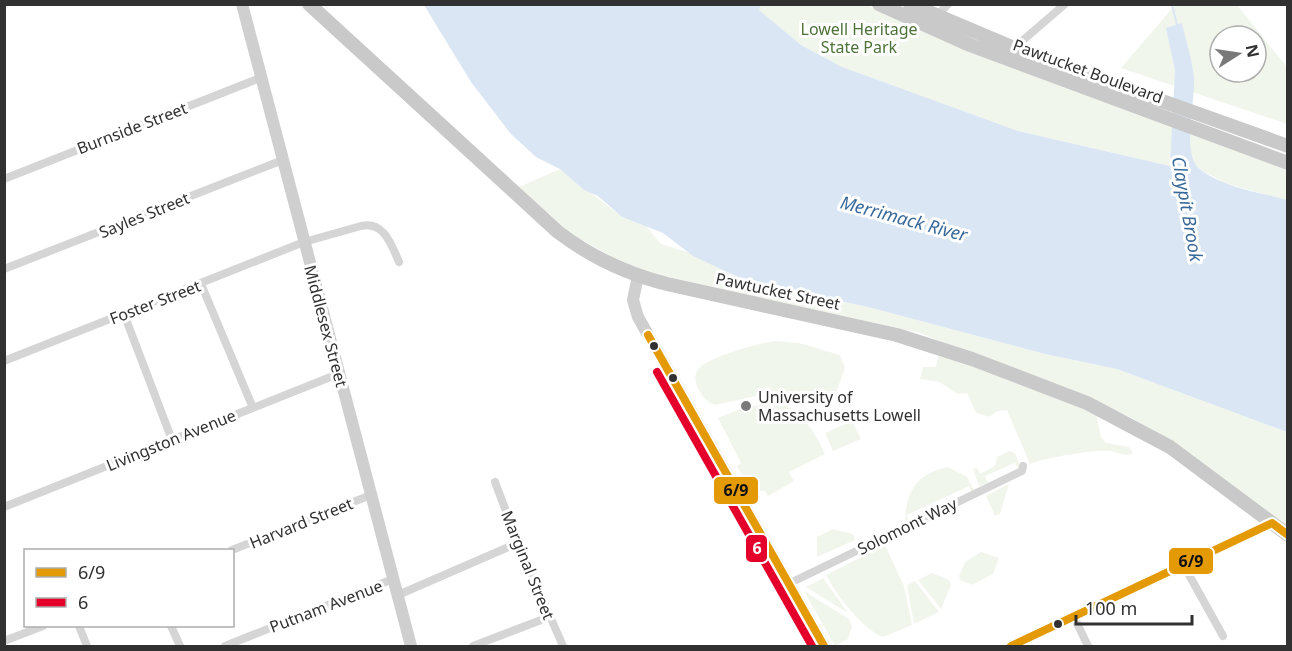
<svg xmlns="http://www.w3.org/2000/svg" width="1292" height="651" font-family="'Noto Sans',sans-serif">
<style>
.green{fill:#f1f6ed;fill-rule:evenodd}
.water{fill:#dae6f4}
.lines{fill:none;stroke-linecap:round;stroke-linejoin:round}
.stream{stroke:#dae6f4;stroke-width:2}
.minor{stroke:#d5d5d5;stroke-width:8}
.tertiary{stroke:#d5d5d5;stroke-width:10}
.secondary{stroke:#cfcfcf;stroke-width:12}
.primary{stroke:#c9c9c9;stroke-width:14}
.bus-1-casing{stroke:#fff;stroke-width:12}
.bus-2-casing{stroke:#fff;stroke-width:12}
.bus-1{stroke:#e39a05;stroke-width:8}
.bus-2{stroke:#e4002b;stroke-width:8}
.bus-dot{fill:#313131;stroke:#fff;stroke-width:2}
.poi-dot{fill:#797979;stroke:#fff;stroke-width:2}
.labels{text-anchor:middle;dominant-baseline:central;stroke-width:6;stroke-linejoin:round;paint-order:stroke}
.park-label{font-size:16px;fill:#4d713a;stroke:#fff}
.street-label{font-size:16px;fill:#313131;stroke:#fff}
.poi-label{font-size:16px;fill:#313131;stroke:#fff;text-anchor:start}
.water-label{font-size:18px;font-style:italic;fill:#38699b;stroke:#fff}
.line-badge{stroke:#fff;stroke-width:2}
.badge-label{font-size:16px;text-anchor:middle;font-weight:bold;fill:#fff}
.pale-badge-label{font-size:16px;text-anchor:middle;font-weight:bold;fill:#111}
</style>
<rect width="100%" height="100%" fill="#fff"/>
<path class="green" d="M753,5H867L956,46L1287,168V201L1225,183L1199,169L1170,166L1018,131L916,95L842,67L801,45Z
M1175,5H1237L1287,67V124L1121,68ZM1220,36H1256V72H1220Z
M560,169L622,217L646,226L661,244L690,253L771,288L868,307L1045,354L1117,369L1287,432V527L1166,439L1130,417L920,333L660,276L623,263L570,233L519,187Z
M775,341L799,343L840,355L845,368L833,401L820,405L764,394L716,405C707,403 704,398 699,390C695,383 693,375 699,368C710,357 759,343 775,341Z
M938,356L950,358L1096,413L1101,437L1106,443L1129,447L1133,453C1125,458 1119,452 1110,451C1096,449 1043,458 1030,464L1007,410L998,411L989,417L976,413L967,393L958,394L939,382L920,379L923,367H936Z
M775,402C797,405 817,434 825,454L789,472L794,481L768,496L765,491H752V487L748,486L737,466L741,463L718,418L743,408Z
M852,421L861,439L833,451L825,433Z
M1009,451L1015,453L1020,466L1018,468L1015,463L985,476L988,483L979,486L973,469L977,468L980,474L995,466L997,457Z
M948,467L967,477L974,490L971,491L969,486L907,515L909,522L905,523C906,491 916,474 948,467Z
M1009,484L1000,514L995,516L986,496Z
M833,529L853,534L855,540L817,557V537Z
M885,545L904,586L912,625L883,637C864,631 835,593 826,575Z
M981,552L999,558L993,574L972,585L960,580L959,576L965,562Z
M932,573L949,580L951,585L941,609L918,580Z
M823,578L848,613L806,587Z
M915,581L939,612L914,624L907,585Z
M804,591L849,619L852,627L848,639L835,646Z"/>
<path class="water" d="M424,5H761L759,10L801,45L842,67L1018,131L1170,166L1175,70L1166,28L1182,23C1186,41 1192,59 1194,77C1196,101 1180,156 1201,170C1225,188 1259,192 1287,200V432L1117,369L1045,354L868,307L749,282L693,256L663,233L622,217L598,196L584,190L560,169L536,157L511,134L471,82Z"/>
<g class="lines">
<path class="stream" d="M1172,4L1177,25"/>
<path class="minor" d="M937,16L948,4
M1014,48L1065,4
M4,179L260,78
M4,269L283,160
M201,284L253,408
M124,314L172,440
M4,361L304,242L361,226C384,221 391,244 399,262
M495,482L518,543L563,646
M4,507L338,374
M232,550L371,495
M1183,564L1223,636
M788,584L1022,471L1023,466
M398,595L518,543
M1074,617L1088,646
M79,626L87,646
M171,626L180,646
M4,641L43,626
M225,646L393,579
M473,646L549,617"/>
<path class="tertiary" d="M1011,646L1272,523"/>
<path class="secondary" d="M242,4L411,646
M638,276L633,300L638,317L824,646"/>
<path class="primary" d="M309,4L558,232C591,257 627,274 667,284L897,335L972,359L1087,403L1170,447L1288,535
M879,4L970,45L1288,163
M910,4L1014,48L1288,146"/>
<defs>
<path id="bus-1" d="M648,335L824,646
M1011,646L1272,523L1288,535"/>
<path id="bus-2" d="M657,372L812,646"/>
</defs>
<use href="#bus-1" class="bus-1-casing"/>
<use href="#bus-2" class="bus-2-casing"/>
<use href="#bus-1" class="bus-1"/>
<use href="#bus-2" class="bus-2"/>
</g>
<g class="bus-dot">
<circle cx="654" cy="346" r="5"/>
<circle cx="673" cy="378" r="5"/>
<circle cx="1058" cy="624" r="5"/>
</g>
<circle class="poi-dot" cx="746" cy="406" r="6"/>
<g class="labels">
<g class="park-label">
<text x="859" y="29">Lowell Heritage<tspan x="859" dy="18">State Park</tspan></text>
</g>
<g class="street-label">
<text transform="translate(1088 71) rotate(20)">Pawtucket Boulevard</text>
<text transform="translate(132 128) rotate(-21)">Burnside Street</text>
<text transform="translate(144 215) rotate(-22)">Sayles Street</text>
<text transform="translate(778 291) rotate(12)">Pawtucket Street</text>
<text transform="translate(155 302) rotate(-21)">Foster Street</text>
<text transform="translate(326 326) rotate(75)">Middlesex Street</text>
<text transform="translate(171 440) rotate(-22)">Livingston Avenue</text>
<text transform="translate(301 523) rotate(-22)">Harvard Street</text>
<text transform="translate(907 526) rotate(-26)">Solomont Way</text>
<text transform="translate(528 565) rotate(68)">Marginal Street</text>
<text transform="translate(326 606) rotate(-21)">Putnam Avenue</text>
</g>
<g class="poi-label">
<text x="758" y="397">University of<tspan x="758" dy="18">Massachusetts Lowell</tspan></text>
</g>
<g class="water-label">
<text transform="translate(1188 209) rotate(80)">Claypit Brook</text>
<text transform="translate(904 218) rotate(15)">Merrimack River</text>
</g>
</g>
<g class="line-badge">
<rect x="713" y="476" width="46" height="29" rx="6" fill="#e39a05"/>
<rect x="745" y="534" width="23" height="29" rx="6" fill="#e4002b"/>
<rect x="1168" y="547" width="46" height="28" rx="6" fill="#e39a05"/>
</g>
<g class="badge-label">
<text x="757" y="554">6</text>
</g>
<g class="pale-badge-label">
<text x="736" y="496">6/9</text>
<text x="1191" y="567">6/9</text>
</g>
<rect width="1292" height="651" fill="none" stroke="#313131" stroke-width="12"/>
<rect x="24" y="549" width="210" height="78" fill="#ffffff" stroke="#adadad" stroke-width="1.5"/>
<rect x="36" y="568" width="30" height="9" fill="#e39a05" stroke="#adadad" stroke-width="1.5"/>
<text x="78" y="579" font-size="18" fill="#313131">6/9</text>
<rect x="36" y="598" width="30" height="9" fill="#e4002b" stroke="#adadad" stroke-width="1.5"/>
<text x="78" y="609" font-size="18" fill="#313131">6</text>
<g transform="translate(1238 54) rotate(78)"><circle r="28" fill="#ffffff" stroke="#adadad" stroke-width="1.5"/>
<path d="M0-4.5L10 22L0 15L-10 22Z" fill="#797979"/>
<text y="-9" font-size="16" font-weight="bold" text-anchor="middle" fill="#313131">N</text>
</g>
<path d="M1076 615v9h116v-9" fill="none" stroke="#313131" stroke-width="3"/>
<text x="1085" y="615" font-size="18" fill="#313131" stroke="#ffffff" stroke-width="4.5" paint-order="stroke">100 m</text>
</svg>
